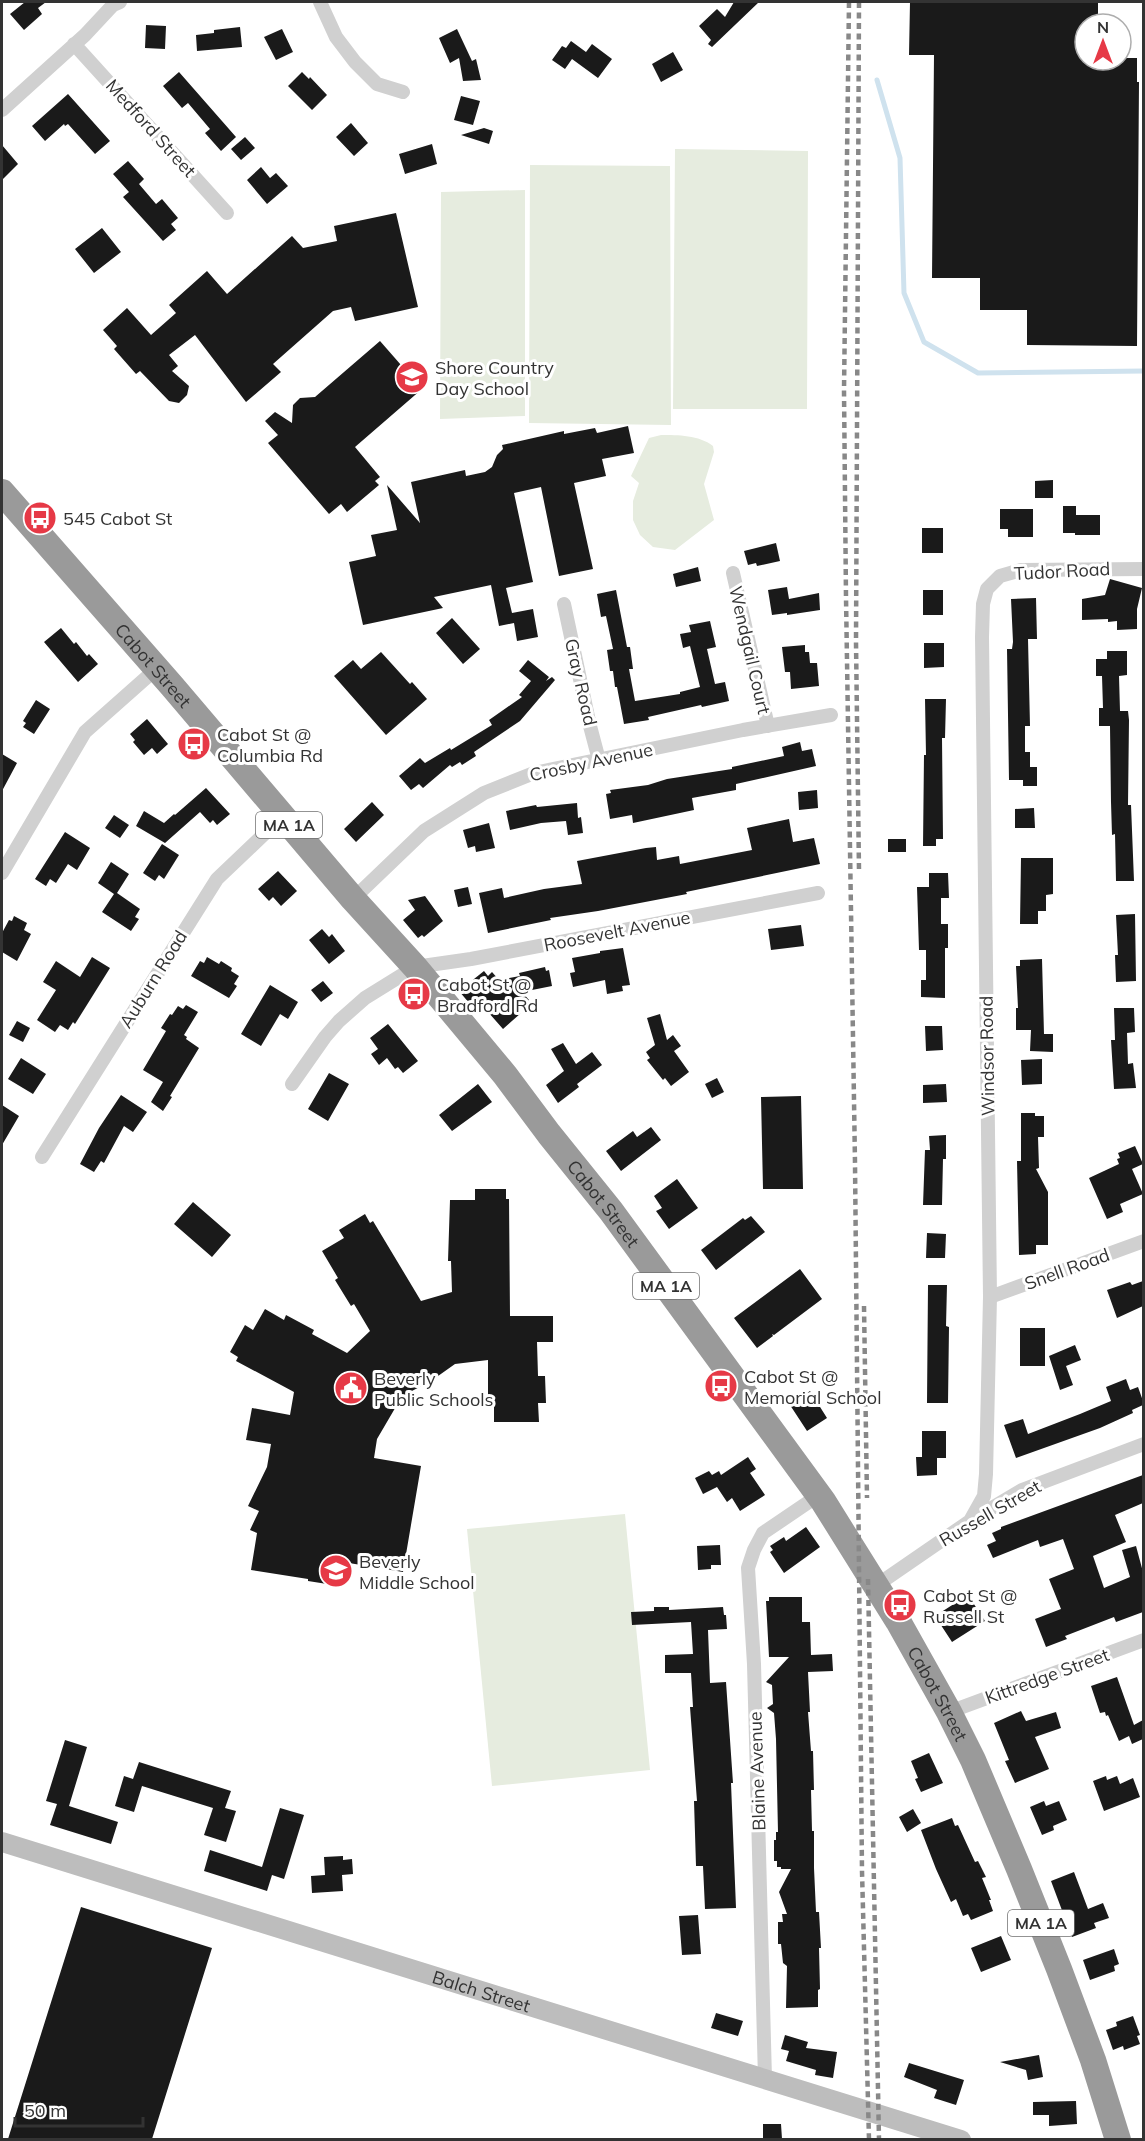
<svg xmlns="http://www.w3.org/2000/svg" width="1145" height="2141" font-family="Mulish,sans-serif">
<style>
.green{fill:#e6ecdf}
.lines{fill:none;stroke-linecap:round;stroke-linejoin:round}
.stream{stroke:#cfe2ee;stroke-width:5}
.building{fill:#1a1a1a}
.street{stroke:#d0d0d0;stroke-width:14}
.secondary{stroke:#bdbdbd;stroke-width:20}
.highway{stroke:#9a9a9a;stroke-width:26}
.rail{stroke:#888;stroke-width:4.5;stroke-dasharray:6 4.5;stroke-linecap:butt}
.labels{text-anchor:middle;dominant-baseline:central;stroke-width:6;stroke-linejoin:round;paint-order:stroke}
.shield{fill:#fff;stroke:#707070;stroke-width:1.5}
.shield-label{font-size:16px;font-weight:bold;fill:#333}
.street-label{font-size:18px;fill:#333;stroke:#fff}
.poi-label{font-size:18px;fill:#333;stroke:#fff;text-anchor:start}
</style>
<rect width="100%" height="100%" fill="#fff"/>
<path class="green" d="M675,149L808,151L807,409H673Z
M530,165L670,166L671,425L529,423Z
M525,190V416L440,419L441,192Z
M661,435C678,435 699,435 713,446L714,452L704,484L714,520L675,550L653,547L640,535L633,520V501L639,483L631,476L649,438Z
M625,1514L650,1770L492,1786L467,1529Z"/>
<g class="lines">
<path class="stream" d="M877,80L900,158L904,293L924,342L978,373L1144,371"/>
</g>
<path class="building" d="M25,2H46L38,8L42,14L24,30L10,14Z
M734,2H759L712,47L708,44L711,40L699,26L717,9L725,17Z
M910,2H1098V24H1085V60H1121V58H1137V82H1139L1137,346L1027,345V310H980V278H932L934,55H909Z
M146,25L166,26L165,49L145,48Z
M240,27L242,47L197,51L196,35L214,33V30Z
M282,29L293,52L276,60L264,37Z
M457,29L472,61L476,59L481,80L463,81L459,58L450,63L439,38Z
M571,41L586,52L592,44L612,59L598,78L572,59L565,69L552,60L562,46L566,48Z
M673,52L683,70L661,82L652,64Z
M179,72L236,137L221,151L205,133L210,129L188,103L182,108L163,86Z
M302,72L309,79L310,77L327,95L312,110L288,86Z
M68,94L110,141L95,154L68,124L65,126L64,124L45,141L32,126Z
M461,96L480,101L473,125L454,120Z
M351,123L368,143L354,156L336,137Z
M484,128L493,131L489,144L461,135Z
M245,137L255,148L241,160L231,149Z
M432,144L437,164L405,174L399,154Z
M2,145L18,164L2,180Z
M128,161L144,179L139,184L156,204L162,199L178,218L171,224L176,230L163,241L123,197L129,192L113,174Z
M261,167L270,178L276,173L288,186L267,204L247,180Z
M396,213L418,307L355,321L351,307L333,311L273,364L281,372L246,402L195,335L169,355L178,366L172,371L189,386L187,395L179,403L169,401L140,371L136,374L114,349L117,346L103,330L127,308L151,335L176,313L169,305L207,271L227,294L292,236L303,248L337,241L334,226Z
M102,228L121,252L94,273L75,249Z
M380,341L422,389L355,447L380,477L375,481L379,485L347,512L341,504L329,514L268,443L278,435L265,421L275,412L292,423L293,405L300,398L315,397Z
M628,426L634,453L602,459L606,476L574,483L593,569L559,576L541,487L514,493L533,582L506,588L512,613L533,609L538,637L517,641L514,623L499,626L491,585L434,597L443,608L363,625L349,562L376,556L371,535L397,530L387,485L420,523L411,482L465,470L466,476L485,472L492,467L497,455L503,449L502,445L564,431V434L595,428L597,433Z
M1053,480V498H1035V481Z
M1063,506H1076V515H1100V535H1075V533H1063Z
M1000,509H1033V537H1008V529H1000Z
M922,528H943V553H922Z
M776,543L780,561L757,566L756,563L748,565L744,551Z
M698,567L701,581L676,587L673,574Z
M1110,579L1142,588L1137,609V629L1117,630V621L1108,622V619L1082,620V599L1105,595Z
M787,587L789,599L819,593L820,610L787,615V613L772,615L768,590Z
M616,590L627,647H630L633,669H629L635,701L680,694V692L700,687L690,646L683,648L680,634L691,632L689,625L710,621L716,647L707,649L715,684L725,682L729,701L702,707L701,705L648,717L649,720L624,724L617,687H615L613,671H610L607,650L613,649L606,616L601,617L597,594Z
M923,590H943V615H923Z
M1036,598L1037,639H1028L1030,726H1025V752H1030V767H1037V786H1023V780H1009L1007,649H1012L1013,642L1011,599Z
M452,618L480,649L463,664L436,633Z
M61,628L74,644L76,642L87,656L89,654L98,664L78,682L44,642Z
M924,643H944V667L924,668Z
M805,645V652H809L810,663H817L819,686L791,689L790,672H785L782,647Z
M1107,651H1127V675L1119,676L1120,711H1128L1129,720L1128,805H1131L1134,881H1116L1115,834L1112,835L1111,802L1110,726H1099V708H1103L1102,676H1096V659H1107Z
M381,652L410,684L412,682L427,699L386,735L334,676L353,660L361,669Z
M528,660L549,677L546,681L552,677L555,680L520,721L474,752L476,756L462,765L460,762L452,767L450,765L423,788L419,784L411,790L399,776L420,758L425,763L450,748L451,750L492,725L489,720L522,697L519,695L531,681L519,671Z
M925,699H946L945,738H942L943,839H936V846H923L924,755H926Z
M36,700L50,709L34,734L23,727L26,723L23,721Z
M147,719L168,744L157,754L152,748L144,755L133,742L135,740L130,734Z
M800,742L802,751L812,749L816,766L736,784V790L692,798L694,810L633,823L632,815L610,819L606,794L611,793L610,790L648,785L667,779L732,769V767L784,756L782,747Z
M2,754L17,763L2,791Z
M206,788L230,814L217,825L213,820L210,823L200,812L165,843L136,826L144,811L164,823L174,814L175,815Z
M817,790L818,808L799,810L798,792Z
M372,802L384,815L356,842L344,829Z
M577,803L578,818L581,817L583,833L568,835L566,821L541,823L510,830L506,811L536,805L537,807Z
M1034,808L1035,828H1015V809Z
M114,815L129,825L120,838L105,828Z
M789,819L793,842L814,838L820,864L686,892L687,894L598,911L550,918L551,920L488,933L479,893L502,888L504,898L544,889L582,884L577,861L646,848L656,847L657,860L679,856L680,864L752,850L747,828Z
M489,823L495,848L476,852L475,846L468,848L463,830Z
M65,832L90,848L77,870L68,864L56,883L50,879L46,886L35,879Z
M888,839H906V852H888Z
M162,844L179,855L164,879L159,875L155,881L143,873Z
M1021,858H1053V894L1046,895V911H1038V924H1020Z
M111,862L129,874L117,893L140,909L135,917L139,919L131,931L102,912L114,894L98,883Z
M278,871L297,891L281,906L273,897L269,901L258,889Z
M929,873H948L949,898H941V924H948V948H945V998L921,997V980H926V950H919L917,887H929Z
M468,887L472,904L458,907L454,890Z
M425,896L443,921L424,937L422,935L418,938L403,920L415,910L408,900Z
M1135,914L1136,981L1116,982L1115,955H1118L1116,915Z
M14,916L27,923L24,930L31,934L17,961L2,952V933L9,920L12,921Z
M801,925L804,946L771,950L768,929Z
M322,929L329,937L332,934L345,951L329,964L309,940Z
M623,948L630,985L622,986L623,991L607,994L605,980L573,987L570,973L575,972L572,958L600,953V951Z
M92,957L110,968L75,1024L73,1022L68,1030L60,1025L55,1032L37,1020L56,990L43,982L56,961L80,977Z
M207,957L219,964L221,961L232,968L231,971L239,976L234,984L237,986L229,998L191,976L200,961L204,963Z
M1042,959L1044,1034H1053V1052L1030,1051L1031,1030H1016V1008H1018L1016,966H1020V960Z
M545,967L546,971L549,970L552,986L522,992L529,1000L517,1010L521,1013L503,1029L481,1004L475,1010L459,991L484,971L488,976L492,972L499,980L520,976L519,973Z
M323,981L333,993L321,1002L311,990Z
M270,985L298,1002L288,1019L280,1014L261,1046L241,1034Z
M186,1005L198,1012L184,1035L187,1037L186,1039L199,1048L170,1096L172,1097L163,1111L151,1102L163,1082L143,1070L166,1031L161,1028L170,1014L172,1015L178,1006L183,1009Z
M1114,1008H1134L1135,1032L1127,1033L1128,1064L1133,1063L1136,1088L1114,1089L1111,1040H1115Z
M660,1014L667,1040L673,1035L681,1046L674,1051L689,1072L671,1086L665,1078L663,1080L647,1060L650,1058L646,1052L655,1045L647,1018Z
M17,1021L30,1028L23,1042L9,1035Z
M388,1024L418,1061L403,1073L398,1067L395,1069L387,1058L379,1065L371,1054L378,1049L370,1038Z
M925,1026H942L943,1050L926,1051Z
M563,1043L576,1064L592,1052L602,1065L577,1084L579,1087L558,1103L546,1085L564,1071L551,1049Z
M21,1058L46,1074L33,1094L8,1079Z
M1042,1059V1084L1022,1085L1021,1060Z
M329,1073L349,1084L328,1121L308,1109Z
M717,1078L724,1092L712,1098L705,1084Z
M478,1084L492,1102L452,1131L439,1115Z
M946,1084L947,1102L923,1103V1085Z
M121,1095L147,1112L133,1132L124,1126L104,1163L101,1161L94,1172L80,1164L99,1128Z
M801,1096L803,1189H763L761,1097Z
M2,1105L19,1116L2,1145Z
M1021,1113H1035V1116H1044V1137H1038L1039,1168L1036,1169L1048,1192V1245H1036V1254L1019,1255L1017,1161H1021Z
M651,1127L661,1140L621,1171L606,1151L633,1131L637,1137Z
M946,1135V1159H943L942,1205H923L925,1150H930L929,1136Z
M1135,1146L1143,1164L1132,1169L1143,1194L1120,1204L1123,1212L1107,1219L1089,1178L1119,1164L1117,1159L1120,1158L1118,1153Z
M677,1179L698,1208L669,1229L656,1211L662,1208L654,1196Z
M475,1189H506V1199H509L510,1316H553V1342H537L538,1376H545L546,1403H538L539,1422H494V1403H488V1360L455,1364L431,1381L408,1393L403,1400L401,1398L377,1439L374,1458L421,1466L403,1572L331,1560L327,1584L308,1581V1579L251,1570L257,1533L250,1530L259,1511L248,1506L267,1467L271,1444L246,1440L252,1408L290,1415L294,1392L236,1361L238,1357L230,1352L245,1325L253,1330L265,1309L284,1320L286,1315L314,1330L312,1334L347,1353L370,1331L354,1304L351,1306L335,1280L338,1278L322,1251L344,1238L339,1230L365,1214L370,1223L373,1221L421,1301L452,1292L451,1261H448L450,1200H475Z
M193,1202L231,1235L212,1257L174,1224Z
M751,1216L765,1232L716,1270L701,1250L743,1218L745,1220Z
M927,1233L946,1234L945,1258H926Z
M800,1269L822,1299L774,1335L772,1334L773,1336L757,1348L734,1318Z
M1143,1281V1306L1117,1318L1107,1290L1130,1282L1132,1285Z
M928,1285H947L946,1326L949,1327L948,1403H927Z
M1020,1328H1045V1366H1020Z
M1075,1345L1081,1360L1066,1366L1073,1385L1060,1390L1049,1356Z
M1126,1379L1130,1390L1138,1387L1143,1401V1405L1132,1410L1133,1413L1100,1428L1016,1458L1004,1425L1023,1419L1028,1434L1080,1414L1111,1401L1106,1387Z
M810,1391L827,1418L807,1431L790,1405Z
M922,1431H946V1458H937V1475L917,1476L916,1457H922Z
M748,1457L756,1469L750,1473L765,1495L740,1511L732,1498L727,1502L717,1487L703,1494L695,1478L709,1471L712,1475L719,1471L721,1475Z
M1143,1475V1503L1115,1515L1126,1542L1093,1556L1104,1588L1130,1577L1122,1550L1136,1546L1143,1572V1612L1116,1622L1114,1617L1065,1636L1067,1639L1046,1647L1035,1619L1061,1609L1049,1579L1074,1569L1063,1539L1040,1547L1038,1540L993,1558L987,1545L996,1541L992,1533L1001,1529V1527Z
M806,1527L820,1547L784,1573L770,1552L773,1550L770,1546L784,1537L786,1541Z
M720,1545L721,1565H711V1569L698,1570L697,1546Z
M968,1595L985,1621L952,1642L935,1616Z
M769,1597H802V1622H810L811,1655L832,1654L833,1671L808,1672L810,1712H808L811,1751H813L814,1790H811L812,1831H814V1868L816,1912H819L821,1948H819L820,1989L818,1990V2007L786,2008L787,1966L783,1963L781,1944H778V1922H783L782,1914H787L779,1892L791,1869H781V1867H777V1861H774V1840H776V1832H778L776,1739L774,1713L767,1708L773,1704L772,1685L766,1682L789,1657H769L766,1601H769Z
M654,1607H669V1610L723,1607L724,1615H726L727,1629L708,1630L710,1683L726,1682L733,1783H731L736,1908L705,1909L703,1866H696L694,1801H697L690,1707H693L691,1673H665V1655L693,1654L691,1622L632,1625L631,1612L654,1611Z
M1117,1677L1134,1725L1143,1720V1739L1132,1744L1129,1736L1119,1741L1108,1715L1106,1716L1105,1712L1100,1713L1091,1686Z
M1021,1711L1026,1721L1056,1712L1061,1728L1035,1737L1049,1769L1015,1783L1005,1761L1009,1760L994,1723Z
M65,1740L87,1747L69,1806L118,1822L111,1844L50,1825L57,1804L46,1801Z
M929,1753L943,1783L921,1792L915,1779L918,1778L911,1761Z
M139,1762L231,1791L225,1808L236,1811L226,1842L204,1835L213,1808L142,1786L134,1812L115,1806L124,1776L133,1779Z
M1106,1776L1107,1780L1117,1776L1120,1784L1133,1778L1140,1797L1104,1811L1093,1781Z
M1044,1801L1046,1806L1059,1801L1067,1820L1053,1826L1054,1830L1042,1835L1030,1807Z
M280,1808L304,1815L284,1879L272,1875L267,1891L204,1871L210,1850L262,1867Z
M913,1809L921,1823L907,1832L899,1817Z
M952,1818L955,1826L958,1825L975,1862L978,1861L986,1877L982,1878L991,1900H989L993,1911L971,1920L968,1914L963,1916L956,1899L951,1902L936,1869L921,1830Z
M343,1856V1860L352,1859L353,1874L342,1875L343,1891L312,1893L311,1876L325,1875L324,1857Z
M1074,1872L1088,1909L1103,1903L1109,1918L1094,1923L1096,1928L1072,1937L1051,1881Z
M81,1907L212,1948L152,2139H8Z
M698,1915L701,1954L682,1955L679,1916Z
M1001,1936L1011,1960L981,1972L971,1948Z
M1114,1949L1119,1964L1114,1966L1115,1971L1090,1980L1083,1960Z
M716,2013L743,2021L738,2036L711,2028Z
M1133,2016L1140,2035L1137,2036L1140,2044L1124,2050L1123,2046L1113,2050L1106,2030L1117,2026L1116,2022Z
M785,2035L808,2042L806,2048L837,2052L833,2078L815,2075L816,2070L786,2061L789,2051L781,2049Z
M1039,2055L1043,2077L1028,2080L1026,2070L1000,2062Z
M909,2063L964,2080L956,2105L934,2098L937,2090L904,2077Z
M1076,2101L1077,2124L1049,2126V2115H1033V2102Z
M763,2124H781L782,2139H763Z"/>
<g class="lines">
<path class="street" d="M320,2L336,37L355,62L377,84L403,92
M74,44L227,213
M2,110L85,35L113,5L120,2
M733,573L768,726
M564,604L590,726L599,760
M2,873L85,732L156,669
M353,899L424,831L484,793L534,773L743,730L831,715
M292,1084L325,1037L339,1021L365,998L415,967L471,959L818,893
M42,1157L217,879L282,817
M990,1297L1144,1241
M970,1521L984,1496L986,1474L990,1297L982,637L983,604L987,589L1000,576L1021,570L1144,569
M877,1585L970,1521L1022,1490L1144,1444
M949,1712L1144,1640
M765,2079L754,1664L748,1568L754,1550L763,1533L819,1495"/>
<path class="secondary" id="s1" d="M2,1842L961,2140"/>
<path class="highway" id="s2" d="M2,492L172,686L353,899L415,967L505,1075L549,1134L611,1211L823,1501L898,1621L949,1712L973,1760L1019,1869L1059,1969L1093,2060L1118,2140"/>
<path class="rail" d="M849,2L844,390L846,597L855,1163L862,1871L869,2140
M859,2L856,642L859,871
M864,1306L867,1498
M868,1579L879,2140"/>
</g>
<defs>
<symbol id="school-disc" viewBox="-11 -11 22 22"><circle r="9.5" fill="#e63946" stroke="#fff"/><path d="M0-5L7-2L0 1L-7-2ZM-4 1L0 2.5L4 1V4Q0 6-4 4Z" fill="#fff"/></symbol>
<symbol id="bus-disc" viewBox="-11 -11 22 22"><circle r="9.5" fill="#e63946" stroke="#fff"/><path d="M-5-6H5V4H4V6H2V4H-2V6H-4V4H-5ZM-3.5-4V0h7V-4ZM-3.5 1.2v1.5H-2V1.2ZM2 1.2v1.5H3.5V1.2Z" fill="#fff"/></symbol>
<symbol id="civic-disc" viewBox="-11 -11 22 22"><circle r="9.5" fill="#e63946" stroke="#fff"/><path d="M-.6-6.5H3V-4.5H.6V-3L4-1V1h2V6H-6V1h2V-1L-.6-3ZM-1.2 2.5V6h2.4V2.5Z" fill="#fff"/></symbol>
</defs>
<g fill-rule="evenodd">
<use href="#school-disc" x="393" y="358" width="38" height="38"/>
<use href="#bus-disc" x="21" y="499" width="38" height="38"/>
<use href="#bus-disc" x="175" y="725" width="38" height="38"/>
<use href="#bus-disc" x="395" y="975" width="38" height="38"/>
<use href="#bus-disc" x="702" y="1367" width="38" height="38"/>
<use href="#civic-disc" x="332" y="1369" width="38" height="38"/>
<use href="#school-disc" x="317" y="1552" width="38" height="38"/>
<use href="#bus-disc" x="881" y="1586" width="38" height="38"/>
</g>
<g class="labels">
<g class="shield">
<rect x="256" y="812" width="66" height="26" rx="4.5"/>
<rect x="633" y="1273" width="66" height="26" rx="4.5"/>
<rect x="1008" y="1910" width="66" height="26" rx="4.5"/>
</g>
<g class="shield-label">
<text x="289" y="825">MA 1A</text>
<text x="666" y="1286">MA 1A</text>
<text x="1041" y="1923">MA 1A</text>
</g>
<g class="street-label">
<text transform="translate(151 128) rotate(48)">Medford Street</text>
<text transform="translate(1062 571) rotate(-3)">Tudor Road</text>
<text transform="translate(750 650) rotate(77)">Wendgail Court</text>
<text stroke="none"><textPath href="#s2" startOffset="230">Cabot Street</textPath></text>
<text transform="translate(581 682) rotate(77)">Gray Road</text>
<text transform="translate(591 762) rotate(-12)">Crosby Avenue</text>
<text transform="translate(617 931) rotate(-11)">Roosevelt Avenue</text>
<text transform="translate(153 979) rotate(-58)">Auburn Road</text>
<text transform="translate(987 1056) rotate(-91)">Windsor Road</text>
<text stroke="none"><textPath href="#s2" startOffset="932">Cabot Street</textPath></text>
<text transform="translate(1067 1269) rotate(-20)">Snell Road</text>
<text transform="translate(990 1513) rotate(-30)">Russell Street</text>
<text transform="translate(1047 1676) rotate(-20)">Kittredge Street</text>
<text stroke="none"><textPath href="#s2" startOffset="1526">Cabot Street</textPath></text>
<text transform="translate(757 1771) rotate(-92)">Blaine Avenue</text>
<text stroke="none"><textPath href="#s1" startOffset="502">Balch Street</textPath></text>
</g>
<g class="poi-label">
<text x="435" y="367">Shore Country<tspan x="435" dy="21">Day School</tspan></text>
<text x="63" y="518">545 Cabot St</text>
<text x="217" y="734">Cabot St @<tspan x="217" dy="21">Columbia Rd</tspan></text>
<text x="437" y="984">Cabot St @<tspan x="437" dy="21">Bradford Rd</tspan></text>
<text x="744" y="1376">Cabot St @<tspan x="744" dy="21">Memorial School</tspan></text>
<text x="374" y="1378">Beverly<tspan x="374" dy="21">Public Schools</tspan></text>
<text x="359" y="1561">Beverly<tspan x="359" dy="21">Middle School</tspan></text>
<text x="923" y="1595">Cabot St @<tspan x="923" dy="21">Russell St</tspan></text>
</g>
</g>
<rect width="1145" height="2141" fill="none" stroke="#333333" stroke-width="6"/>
<g transform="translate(1103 42)"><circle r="28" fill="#ffffff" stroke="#adadad" stroke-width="1.5"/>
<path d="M0-4.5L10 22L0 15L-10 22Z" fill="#e63946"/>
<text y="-9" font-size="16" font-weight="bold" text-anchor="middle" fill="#333333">N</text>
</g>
<path d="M15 2117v9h128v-9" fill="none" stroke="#333333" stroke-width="3"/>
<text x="24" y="2117" font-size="18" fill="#333333" stroke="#ffffff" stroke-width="4.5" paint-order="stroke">50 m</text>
</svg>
